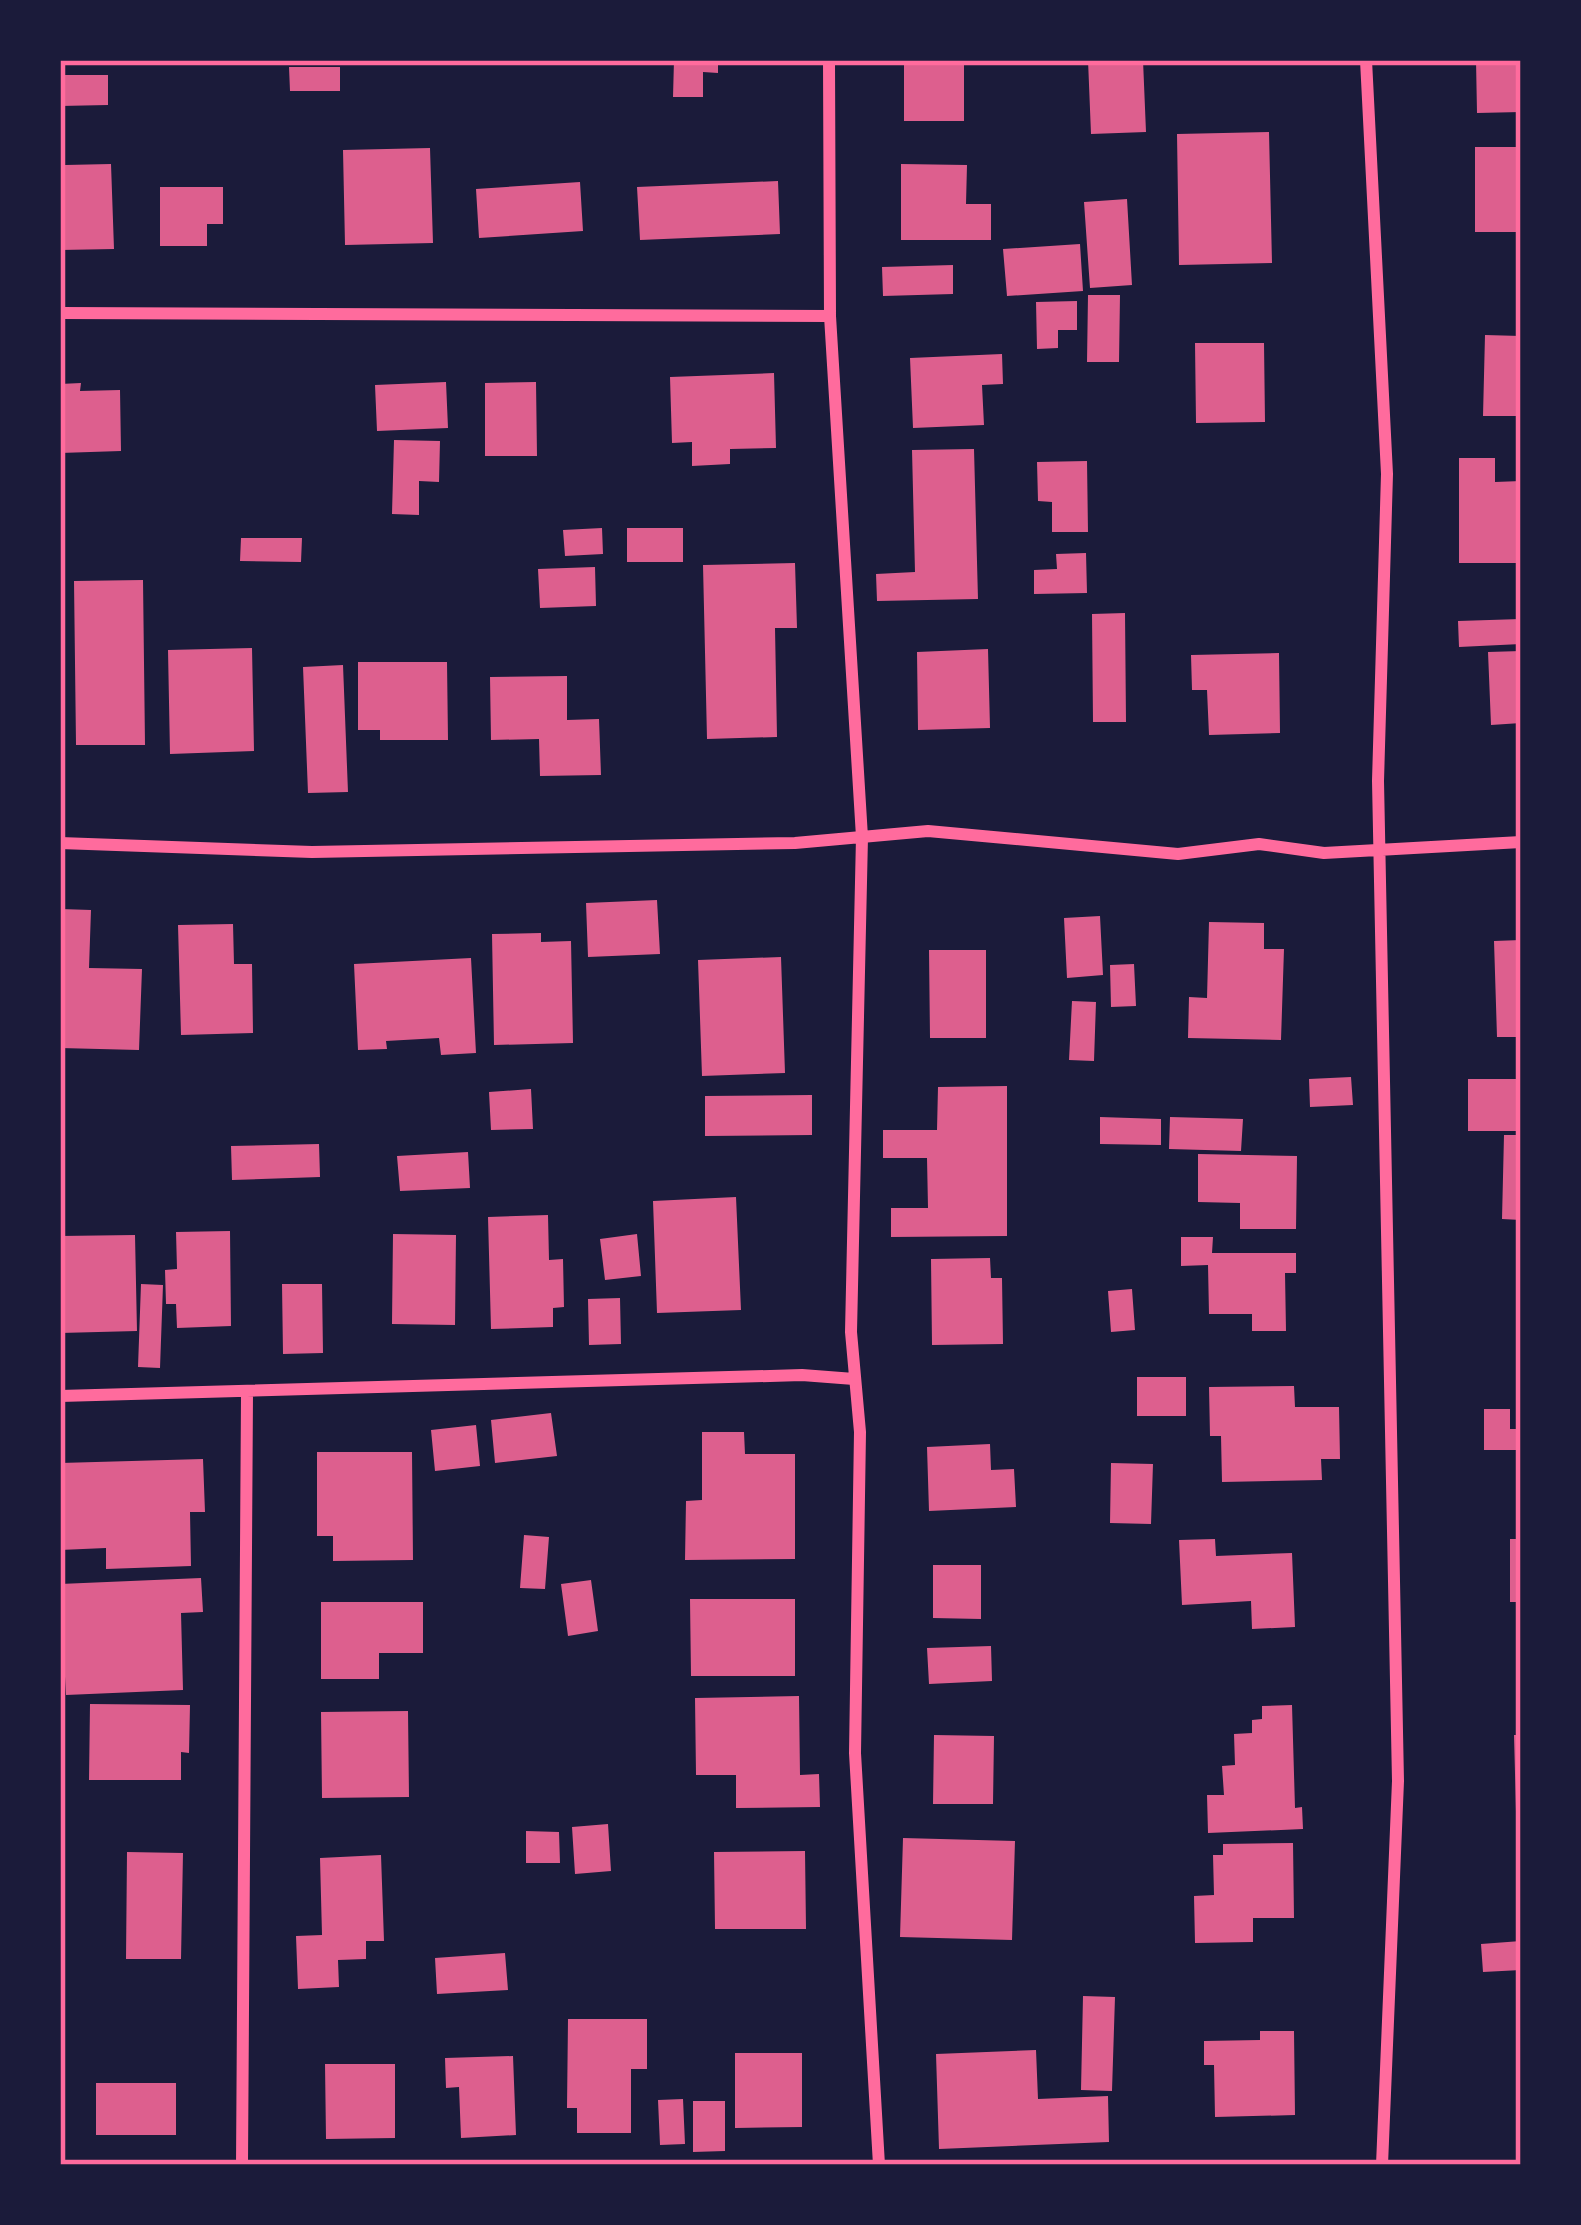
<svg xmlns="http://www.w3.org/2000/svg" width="1581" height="2225" font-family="Literata,serif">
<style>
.building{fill:#dd5f8e}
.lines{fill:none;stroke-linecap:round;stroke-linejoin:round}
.minor{stroke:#ff6b9d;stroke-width:12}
.neatline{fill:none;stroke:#ff6b9d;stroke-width:4.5}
</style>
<rect width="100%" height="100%" fill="#1b1b3a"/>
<path class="building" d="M674,60H718V73L703,72V97H673Z
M904,60H964V121H904Z
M1088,60H1143L1146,132L1091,134Z
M1476,60H1521V112L1477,113Z
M289,67H340V91H290Z
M60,75H108V105L60,106Z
M1269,132L1272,263L1179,265L1177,134Z
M1475,147H1521V232H1475Z
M430,148L433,243L345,245L343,150Z
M111,164L114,249L60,250L65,165Z
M901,164L967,165L966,204H991V240H901Z
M778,181L780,234L640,240L637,187Z
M580,182L583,231L479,238L476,189Z
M160,187H223V224H207V246H160Z
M1127,199L1132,285L1090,288L1084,202Z
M1080,244L1083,291L1007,296L1003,249Z
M953,265V294L883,296L882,267Z
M1088,295H1120L1119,362H1087Z
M1077,301V330H1058V348L1037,349L1036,302Z
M1485,335L1521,336V416H1483Z
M1195,343H1264L1265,422L1196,423Z
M1002,354L1003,384L982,385L984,425L913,428L910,358Z
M774,373L776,448L730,449V464L692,466V442L672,443L670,377Z
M446,382L448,428L377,431L375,385Z
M536,382L537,456H485V383Z
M81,383L80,391L120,390L121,451L60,453V384Z
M394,440L440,441L439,482L419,481V515L392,514Z
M974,449L978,599L877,601L876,574L915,572L912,450Z
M1459,458H1495V482L1521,481V563H1459Z
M1087,461L1088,532H1052V502L1038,501L1037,462Z
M602,528L603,554L565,556L563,530Z
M627,528H683V562H627Z
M241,538H302L301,562L240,561Z
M1086,553L1087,593L1034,594V570L1057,569L1056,554Z
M795,563L797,628H775L777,737L707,739L703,565Z
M595,567L596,606L540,608L538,569Z
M143,580L145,745H76L74,581Z
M1125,613L1126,722H1093L1092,614Z
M1521,619V644L1459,647L1458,621Z
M252,648L254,751L170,754L168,650Z
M988,649L990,728L918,730L917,652Z
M1521,651V723L1491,725L1488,652Z
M1279,653L1280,733L1209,735L1207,690H1192L1191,655Z
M358,662H447L448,740H380V730H358Z
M343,665L348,792L308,793L303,667Z
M567,676V720L599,719L601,775L540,776L539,739L491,740L490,677Z
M657,900L660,954L588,957L586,903Z
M60,909L91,910L89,968L142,969L139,1050L60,1048Z
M1100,916L1103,975L1067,978L1064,918Z
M1209,922L1264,923V949H1284L1281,1040L1188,1038L1189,997L1207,998Z
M233,924L234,964H252L253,1033L181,1035L178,925Z
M541,933V942L571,941L573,1043L494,1045L492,934Z
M1521,940V1037H1497L1494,941Z
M929,950H986V1038H930Z
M781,957L785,1073L702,1076L698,960Z
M471,958L476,1053L441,1055L439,1038L386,1041L387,1049L358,1050L354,964Z
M1134,964L1136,1006L1111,1007L1110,965Z
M1072,1001L1096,1002L1094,1061L1069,1060Z
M1351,1077L1353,1105L1310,1107L1309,1079Z
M1468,1079H1521V1131H1468Z
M1007,1086V1236L891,1237V1208H928L927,1158H883V1130H937L938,1087Z
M531,1089L533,1129L491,1130L489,1092Z
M812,1095V1135L705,1136V1096Z
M1100,1117L1161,1119V1145L1100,1144Z
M1170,1117L1243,1119L1241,1151L1169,1149Z
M1504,1135H1521V1220L1502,1219Z
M319,1144L320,1177L232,1180L231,1146Z
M468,1152L470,1188L400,1191L397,1156Z
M1198,1154L1297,1156L1296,1229H1240V1203L1198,1202Z
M736,1197L741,1310L657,1313L653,1201Z
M548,1215L549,1260L563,1259L564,1307L553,1308V1327L491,1329L488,1217Z
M230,1231L231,1326L177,1328L176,1304H166L165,1270L177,1269L176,1232Z
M393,1234L456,1235L455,1325L392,1324Z
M637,1234L641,1276L605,1280L600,1239Z
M135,1235L137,1331L60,1333V1236Z
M1181,1237H1213L1212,1253H1296V1273H1285L1286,1331H1252V1314H1209L1208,1265L1181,1266Z
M990,1258L991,1278H1002L1003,1344L932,1345L931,1259Z
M141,1284L163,1285L160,1368L138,1367Z
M282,1284H322L323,1353L283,1354Z
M1132,1289L1135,1330L1111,1332L1108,1291Z
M620,1298L621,1344L589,1345L588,1299Z
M1137,1377H1186V1416H1137Z
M1294,1386L1295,1407H1339L1340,1459H1321L1322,1480L1222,1482L1221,1436H1210L1209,1387Z
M1484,1409H1510V1429H1521V1450H1484Z
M551,1413L557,1456L495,1463L491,1420Z
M476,1425L480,1466L435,1471L431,1430Z
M702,1432H744L745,1454H795V1559L685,1560L686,1501L702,1500Z
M990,1444L991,1470L1014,1469L1016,1507L929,1511L927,1447Z
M317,1452H412L413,1560L333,1561V1536H317Z
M203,1459L205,1512H190L191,1566L106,1569V1548L60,1550V1463Z
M1111,1463L1153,1464L1151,1524L1110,1523Z
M524,1535L549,1537L545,1589L520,1588Z
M1215,1539L1216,1556L1292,1553L1295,1627L1252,1629L1251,1601L1182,1605L1179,1540Z
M1510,1539H1521V1602H1510Z
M933,1565H981V1619L933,1618Z
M201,1578L203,1612L181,1613L183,1690L66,1695L60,1584Z
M591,1580L598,1631L568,1636L561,1584Z
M690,1599H795V1676H691Z
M321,1602H423V1653H379V1679H321Z
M991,1646L992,1681L929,1684L927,1648Z
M799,1696L800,1775L819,1774L820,1807L736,1808V1775H696L695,1698Z
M90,1704L190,1705L189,1753L181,1752V1780H89Z
M1292,1705L1295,1808L1302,1807L1303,1829L1208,1833L1207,1795H1224L1222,1766L1235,1765L1234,1734L1252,1733V1720L1262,1719V1706Z
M408,1711L409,1797L322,1798L321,1712Z
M934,1735L994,1736L993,1804H933Z
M1514,1735H1521V1811H1516Z
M608,1824L611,1871L575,1874L572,1827Z
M526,1831L559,1832L560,1863H526Z
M903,1838L1015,1841L1012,1940L900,1937Z
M1293,1843L1294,1918H1253V1942L1195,1943L1194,1896L1214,1895L1213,1855H1223V1844Z
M805,1851L806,1929H715L714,1852Z
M127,1852L183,1853L181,1959H126Z
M381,1855L384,1941H366V1959L338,1960L339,1987L298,1989L296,1936L322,1935L320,1858Z
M1521,1941V1970L1483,1972L1481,1944Z
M505,1953L508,1990L437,1994L435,1958Z
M1083,1996L1115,1997L1112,2091L1081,2090Z
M568,2019H647V2069H631V2133H577V2108H567Z
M1260,2031H1294L1295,2115L1215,2117L1214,2065H1204V2041L1260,2040Z
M1036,2050L1038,2099L1108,2096L1109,2142L939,2149L936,2054Z
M735,2053H802V2127L735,2128Z
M513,2056L516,2135L461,2138L459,2087L446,2088L445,2058Z
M325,2064H395V2138L326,2139Z
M96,2083H176V2135H96Z
M683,2099L685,2144L660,2145L658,2100Z
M693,2101H725V2151L693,2152Z"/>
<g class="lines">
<path class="minor" d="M829,60L830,316L862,837L851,1332L860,1432L855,1753L879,2165
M1366,60L1387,474L1378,781L1398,1781L1382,2165
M60,313L830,316
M60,843L312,852L795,843L928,831L1178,854L1259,844L1324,853L1521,842
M60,1396L802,1375L854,1379
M242,2165L247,1394"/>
</g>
<rect width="1581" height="2225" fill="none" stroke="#1b1b3a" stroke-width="126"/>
<rect x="63" y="63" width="1455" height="2099" class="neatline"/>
</svg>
